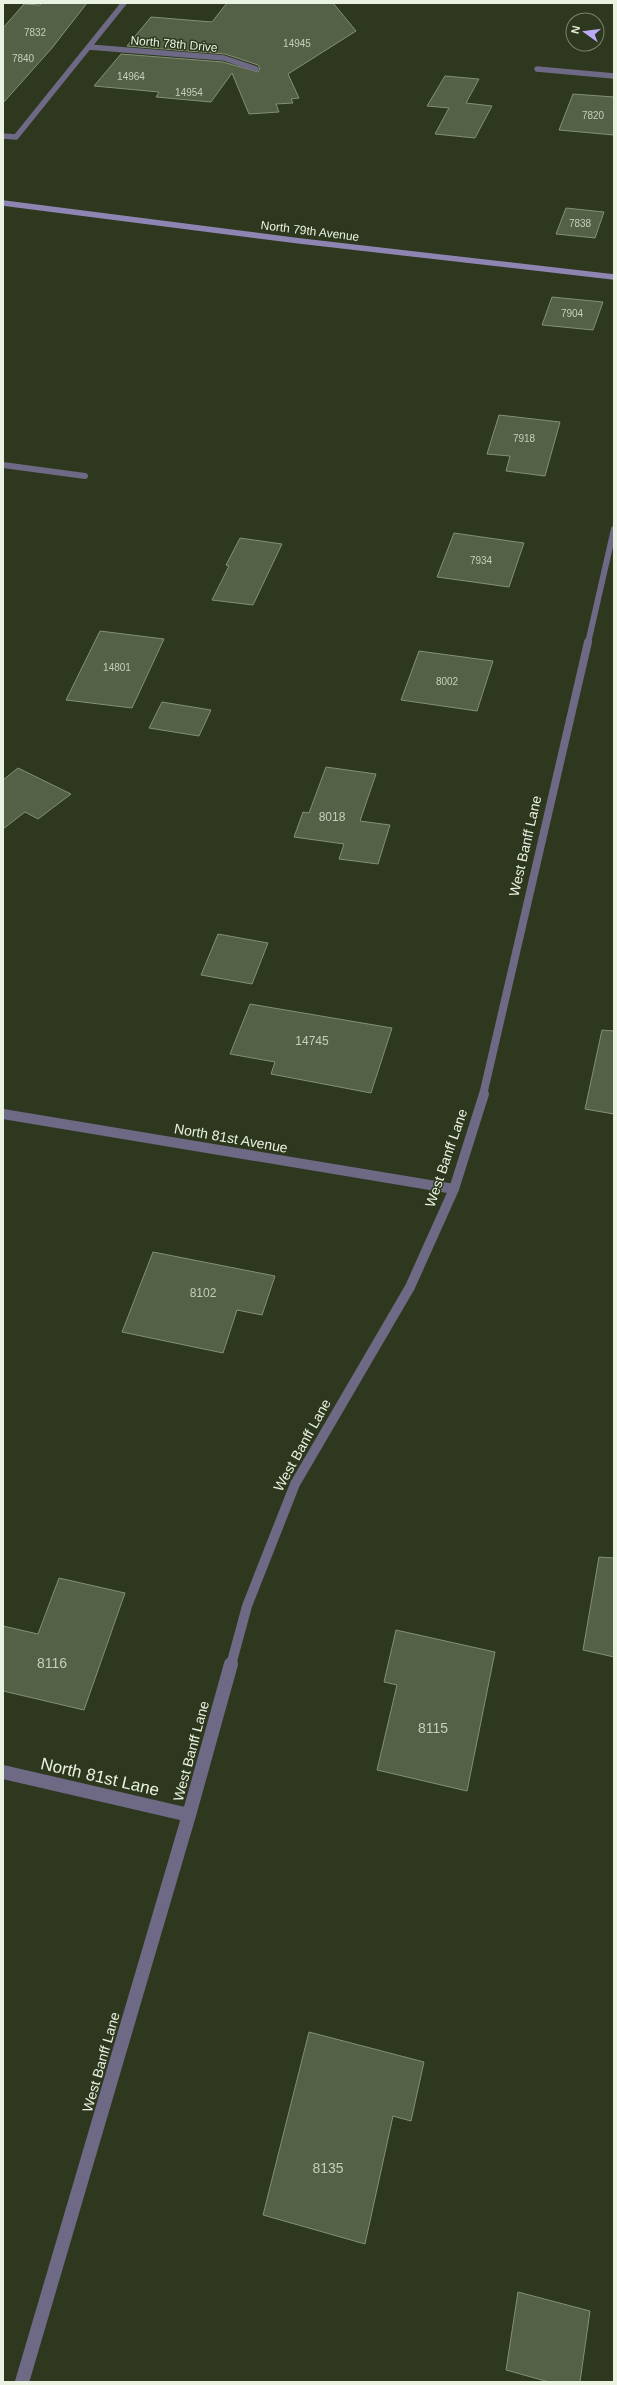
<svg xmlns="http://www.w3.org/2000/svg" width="617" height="2385" font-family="Arial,sans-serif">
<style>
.building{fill:#556146;stroke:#839073}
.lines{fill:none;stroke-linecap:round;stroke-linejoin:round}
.street-far4{stroke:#6e6985;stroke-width:5.5}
.street-far3{stroke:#6e6985;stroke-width:6}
.street-far2{stroke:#6e6985;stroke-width:8}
.street-far1{stroke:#6e6985;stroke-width:10}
.street{stroke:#6e6985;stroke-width:14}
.secondary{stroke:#8f85b3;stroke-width:5.5}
.labels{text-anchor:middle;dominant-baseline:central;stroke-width:3;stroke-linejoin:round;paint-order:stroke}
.far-number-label{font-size:10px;fill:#c5ceba}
.far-street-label{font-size:12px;fill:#eaf2e1;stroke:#2d381f}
.number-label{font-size:12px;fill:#c5ceba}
.street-label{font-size:14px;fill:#eaf2e1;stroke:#2d381f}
.near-number-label{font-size:14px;fill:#c5ceba}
.near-street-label{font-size:17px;fill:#eaf2e1;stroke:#2d381f}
</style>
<rect width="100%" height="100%" fill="#2d381f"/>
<path class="building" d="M42,3H87L52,48L3,103V28L24,4L40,5Z
M227,3H333L356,31L288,74L299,98L291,99L293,103L276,104L279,112L249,114L232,73L211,102L156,97L159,92L94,86L121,54L223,62L258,72L260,69L258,65L225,54L127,46L151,17L212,22Z
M445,76L479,79L466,103L492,106L475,138L435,134L449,108L427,106Z
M573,94L614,97V135L559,130Z
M566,208L604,212L595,238L556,234Z
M552,297L603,302L593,330L542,325Z
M499,415L560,422L545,476L506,471L510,456L487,454Z
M454,533L524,543L509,587L437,577Z
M240,538L282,544L253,605L212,600L229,566L226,565Z
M100,631L164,639L132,708L66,700Z
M419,651L493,661L477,711L401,700Z
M162,702L211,710L199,736L149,728Z
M326,767L376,774L360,821L390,825L378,864L339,859L344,844L294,837L303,812L309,813Z
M18,768L71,794L38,819L25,812L3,829V780Z
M218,934L268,943L252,984L201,975Z
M250,1004L392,1028L371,1093L271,1074L275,1062L230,1054Z
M602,1030L614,1031V1114L585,1109Z
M153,1252L275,1276L262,1315L237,1310L223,1353L122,1332Z
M599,1557L614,1558V1657L583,1650Z
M59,1578L125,1593L84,1710L3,1691V1626L38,1634Z
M396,1630L495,1652L467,1791L377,1770L397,1685L384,1682Z
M309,2032L424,2062L411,2121L393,2116L365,2244L263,2215Z
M518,2292L590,2311L580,2382H549L506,2370Z"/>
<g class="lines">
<path class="street-far4" d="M89,47L224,58L256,69
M537,69L614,76
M3,136L16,137L124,3"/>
<path class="street-far3" d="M3,465L85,476
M588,643L614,529"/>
<path class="street-far2" d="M483,1095L588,642"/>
<path class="street-far1" d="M3,1114L454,1189
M231,1665L247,1606L295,1484L410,1287L454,1189L484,1094"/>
<path class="street" d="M3,1772L189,1815
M22,2382L189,1815L231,1664"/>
<path class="secondary" d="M3,203L300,241L614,277"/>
</g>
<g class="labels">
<g class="far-number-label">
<text x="35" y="32">7832</text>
<text x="297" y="43">14945</text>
<text x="23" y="58">7840</text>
<text x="131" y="76">14964</text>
<text x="189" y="92">14954</text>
<text x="593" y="115">7820</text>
<text x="580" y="223">7838</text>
<text x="572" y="313">7904</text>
<text x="524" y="438">7918</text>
<text x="481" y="560">7934</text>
<text x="117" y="667">14801</text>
<text x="447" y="681">8002</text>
</g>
<g class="far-street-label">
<text transform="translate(174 44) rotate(5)">North 78th Drive</text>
<text transform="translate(310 231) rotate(7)">North 79th Avenue</text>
</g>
<g class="number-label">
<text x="332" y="817">8018</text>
<text x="312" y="1041">14745</text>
<text x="203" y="1293">8102</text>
</g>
<g class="street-label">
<text transform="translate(525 846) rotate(-77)">West Banff Lane</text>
<text transform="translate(231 1138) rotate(10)">North 81st Avenue</text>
<text transform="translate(446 1158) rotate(-71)">West Banff Lane</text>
<text transform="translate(302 1445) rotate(-61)">West Banff Lane</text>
<text transform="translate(191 1751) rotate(-75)">West Banff Lane</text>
<text transform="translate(101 2062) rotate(-74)">West Banff Lane</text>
</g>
<g class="near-number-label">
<text x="52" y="1663">8116</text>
<text x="433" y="1728">8115</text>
<text x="328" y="2168">8135</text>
</g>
<g class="near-street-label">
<text transform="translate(100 1777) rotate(13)">North 81st Lane</text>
</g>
</g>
<rect width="617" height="2385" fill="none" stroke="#eaf2e1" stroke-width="8"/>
<g transform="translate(585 32) rotate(284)"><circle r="19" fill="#2d381f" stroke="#79826d"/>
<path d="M0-3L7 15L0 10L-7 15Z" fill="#bbaaf6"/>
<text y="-6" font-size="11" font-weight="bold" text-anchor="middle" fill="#eaf2e1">N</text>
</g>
</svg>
